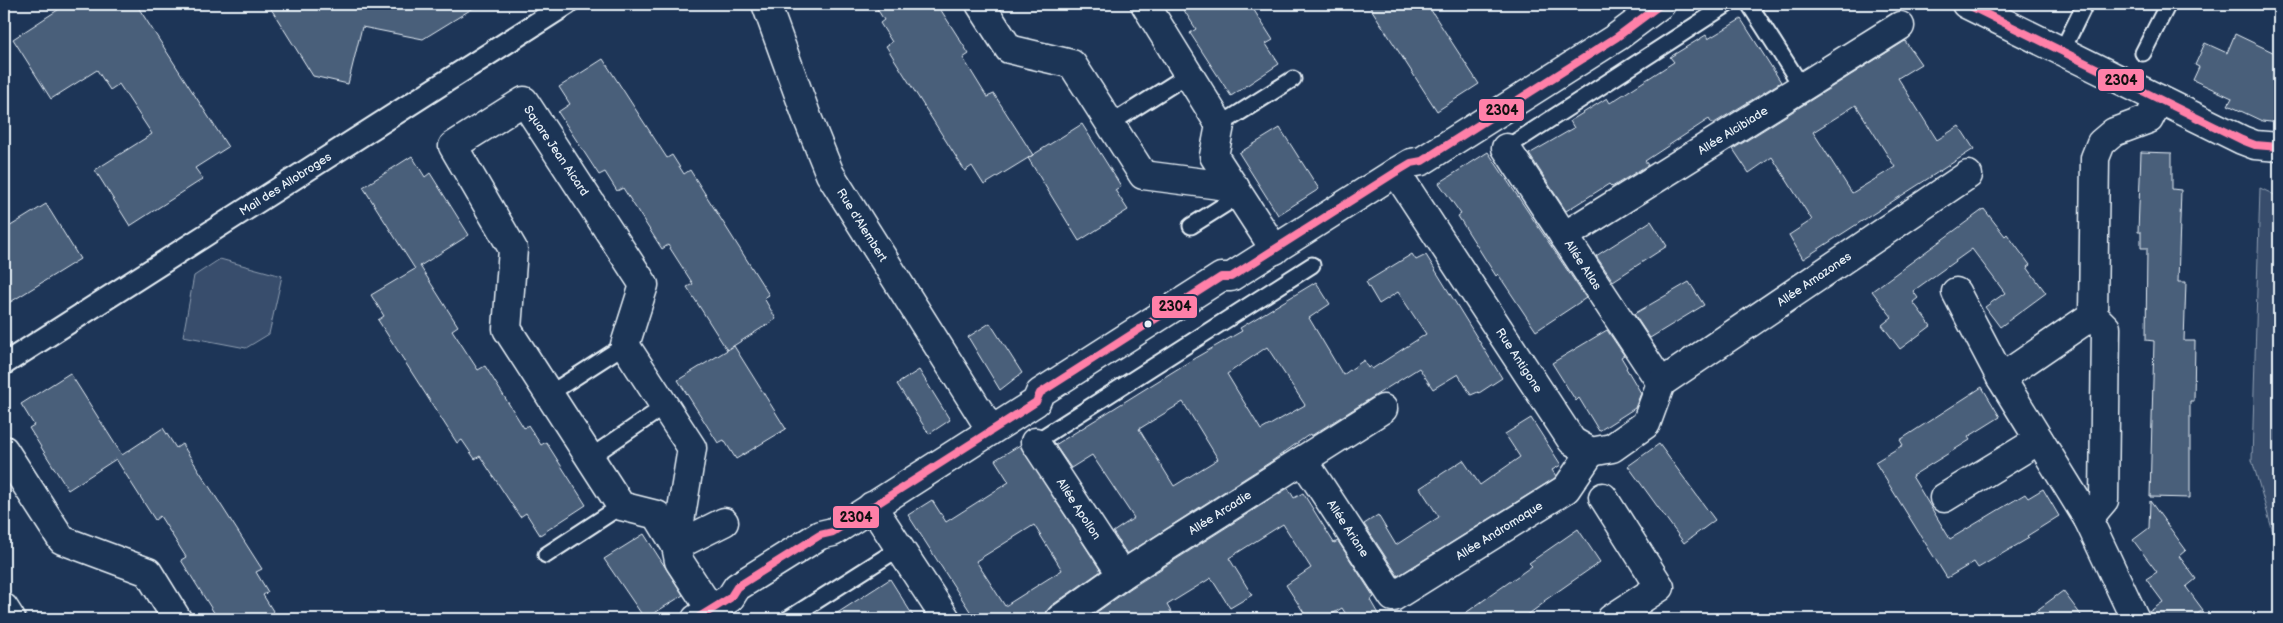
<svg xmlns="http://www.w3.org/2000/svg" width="2283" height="623" font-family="'Balsamiq Sans',sans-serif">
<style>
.green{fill:#374d6c;stroke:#909fb2}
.building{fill:#495e7a;stroke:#e8f1f8;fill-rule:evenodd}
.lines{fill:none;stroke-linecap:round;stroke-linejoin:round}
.service-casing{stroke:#e8f1f8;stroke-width:19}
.pedestrian-casing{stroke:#e8f1f8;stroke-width:25}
.minor-casing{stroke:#e8f1f8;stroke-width:31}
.tertiary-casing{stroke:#e8f1f8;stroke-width:31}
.service{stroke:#1d3557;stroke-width:15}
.pedestrian{stroke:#1d3557;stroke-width:21}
.minor{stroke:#1d3557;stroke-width:28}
.tertiary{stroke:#1d3557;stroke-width:28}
.bus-1-casing{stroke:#1d3557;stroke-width:11}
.bus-1{stroke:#ff80a8;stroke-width:8}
.bus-dot{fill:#e8f1f8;stroke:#1d3557;stroke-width:2}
.labels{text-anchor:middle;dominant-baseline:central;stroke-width:5;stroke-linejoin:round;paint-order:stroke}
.street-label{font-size:12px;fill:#e8f1f8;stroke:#1d3557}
.line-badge{stroke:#1d3557;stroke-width:2}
.pale-badge-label{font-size:14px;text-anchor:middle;font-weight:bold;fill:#111}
</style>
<rect width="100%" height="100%" fill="#1d3557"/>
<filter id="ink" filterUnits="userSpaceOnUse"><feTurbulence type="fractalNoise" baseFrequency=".02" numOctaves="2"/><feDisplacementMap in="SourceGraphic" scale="10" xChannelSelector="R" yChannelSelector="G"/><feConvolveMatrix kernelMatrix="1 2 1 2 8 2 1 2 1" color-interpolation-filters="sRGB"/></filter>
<g filter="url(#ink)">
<path class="green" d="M2260,188L2279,197V553L2252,460Z
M220,259L282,276L269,334L246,348L183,336L194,276Z"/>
<path class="building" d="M67,4H136L228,147L195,168L203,179L130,226L95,170L152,134L119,84L110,90L97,70L51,99L13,39Z
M268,4H480L423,39L362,27L348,84L313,76Z
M874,4H937L969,54L963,58L987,97L994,94L1033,155L984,185L972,166L965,171L886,46L892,42L880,23L884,20Z
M1180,4H1250L1273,40L1266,44L1279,64L1231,96L1190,33L1196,29Z
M1368,4H1427L1479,84L1437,111Z
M1741,19L1781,82L1716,122L1712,124L1709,119L1645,161L1648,165L1612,187L1609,184L1566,211L1529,154L1574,128L1570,121L1607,98L1610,103L1674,62L1670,57L1706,35L1708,39Z
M2235,34L2279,55V123L2262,121L2228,105L2232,98L2193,80L2199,67L2195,65L2205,43L2227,53Z
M1905,41L1921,64L1898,78L1937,140L1959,126L1974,149L1803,259L1789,235L1812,220L1772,157L1749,173L1733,149ZM1856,105L1895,167L1852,193L1813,132Z
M603,59L667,158L672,155L684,174L690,170L769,295L764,298L776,319L727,350L687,287L693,284L668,245L662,249L623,188L617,191L605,172L599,175L558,112L570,104L559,87Z
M1082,124L1121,186L1115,190L1128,210L1079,241L1028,158Z
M1280,128L1319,189L1278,215L1239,153Z
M1488,152L1586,298L1536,331L1498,274L1496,276L1458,216L1461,214L1439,183Z
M2141,152L2172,153V189L2181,190L2178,282H2186L2184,341H2195L2194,401H2190V498L2150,497L2154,341L2146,340L2147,248H2141V232H2138Z
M412,156L425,177L430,173L469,235L420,266L458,326L452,330L478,370L485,366L524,428L528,425L541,445L546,442L586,505L540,535L526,513L520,517L480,456L475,459L462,440L457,443L378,320L384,316L371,295L415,269L363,187Z
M46,204L80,259L4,306V230Z
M1984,209L2005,236L2007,234L2030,265L2027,267L2046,293L2000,327L1985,307L2005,293L1972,249L1913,291L1918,298L1913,302L1931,326L1900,349L1882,325L1892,317L1872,291Z
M1651,221L1667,246L1613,281L1596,256Z
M1412,254L1416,260L1426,255L1502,378L1479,393L1478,392L1471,395L1458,374L1433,389L1419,368L1311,436L1310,434L1272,461L1127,554L1113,532L1134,518L1092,455L1071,468L1055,445L1195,358L1242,331L1240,328L1316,282L1330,304L1309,318L1343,375L1364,360L1368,368L1370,366L1372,369L1426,334L1398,292L1379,304L1366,282ZM1267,347L1305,405L1261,430L1227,374ZM1183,402L1218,459L1174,486L1139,429Z
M1689,282L1704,305L1650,338L1634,314Z
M990,323L1022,373L1000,390L968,337Z
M1607,330L1624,355L1621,357L1627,367L1626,368L1641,393L1635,408L1599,431L1579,398L1576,401L1552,363Z
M734,346L786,429L736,459L724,440L718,443L678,380Z
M919,370L950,420L929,434L897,384Z
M70,373L122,455L163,428L176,448L182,444L262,569L256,572L268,592L263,595L278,619H218L181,560L186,557L160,516L155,520L116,459L68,490L29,428L34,425L21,404Z
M1982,387L2000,417L1968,437L1970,440L1912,476L1950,539L2025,494L2028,498L2043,489L2059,516L2027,536L2029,538L1978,568L1974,562L1947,578L1875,462L1903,445L1900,440Z
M1531,418L1561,465L1552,470L1556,476L1555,478L1398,576L1364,524L1378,515L1396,545L1439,517L1420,488L1463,460L1480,485L1520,457L1505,434Z
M1659,444L1715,520L1684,543L1628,466Z
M1020,445L1101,571L1051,606L1046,612L1045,619H975L908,515L932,500L946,522L1009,482L995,460ZM1034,525L1062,570L1005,606L976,561Z
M1288,488L1294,498L1303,493L1334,543L1338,541L1374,597L1370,600L1381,619H1349L1342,608L1324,619H1308L1286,585L1311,568L1283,524L1229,558L1252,595L1230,608L1211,578L1167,605L1175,619H1087L1131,588Z
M2150,501L2186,550L2179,556L2196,579L2186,587L2203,610L2190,619H2150L2149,612L2163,602L2146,579L2157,572L2133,540L2149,528Z
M1578,529L1600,562L1544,601L1545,602L1522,619H1457L1532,566L1529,563Z
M644,534L683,595L645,619L604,559Z
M890,579L915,619H828Z
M2063,591L2084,619H2025Z"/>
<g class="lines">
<defs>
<path id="service" d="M1749,4L1802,87
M2062,51L2085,4
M2143,53L2168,4
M1110,124L1189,74
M1220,125L1293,79
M1506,148L1728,4
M1191,226L1240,195
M549,394L625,345
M1035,442L1312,265
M589,458L665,406
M546,555L621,506
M788,619L898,549"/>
<g id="pedestrian">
<path id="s1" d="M4,364L567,4"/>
</g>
<g id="minor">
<path id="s2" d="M766,4L807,117L830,174L991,430"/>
<path d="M980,4L1009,49L1072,64L1143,175L1235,187"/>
<path d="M1145,4L1220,125L1214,156L1275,250"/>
<path d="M524,101L644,285L625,345L692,448L676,546L657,515L621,506L507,329L513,249L453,146Z"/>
<path id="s3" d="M1506,148L1661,383"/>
<path id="s4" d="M1396,172L1572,441L1591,452L1612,448L1646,424L1661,383"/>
<path id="s5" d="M1564,236L1900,26"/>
<path d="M1956,292L2001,378L2088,519L2135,619"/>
<path d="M2001,378L2093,315L2095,158L2101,143L2114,132L2149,119L2159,99"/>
<path id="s6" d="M1661,383L1968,175"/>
<path id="s7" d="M1035,442L1122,575"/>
<path d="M4,450L62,540L148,572L177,619"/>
<path id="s8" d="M1303,460L1393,597L1566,489L1591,452"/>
<path d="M1603,497L1660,587L1611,619"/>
<path d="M1944,498L2039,440"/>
<path d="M872,506L946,619"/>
<path d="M2088,519L2104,500L2106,328L2093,315"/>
<path d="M4,608L11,619"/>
<path d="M711,610L679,561L676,546L724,522"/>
<path id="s9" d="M1060,619L1122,575L1383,409"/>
</g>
<path id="tertiary" d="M1966,4L2242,140L2255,145L2279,147
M696,619L730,598L737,587L820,535L833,532L1036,402L1040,393L1221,277H1231L1396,172L1411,163L1422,161L1617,37L1661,4"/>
</defs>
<use href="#service" class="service-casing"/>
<use href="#pedestrian" class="pedestrian-casing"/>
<use href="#minor" class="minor-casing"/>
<use href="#tertiary" class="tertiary-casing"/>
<use href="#service" class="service"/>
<use href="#pedestrian" class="pedestrian"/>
<use href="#minor" class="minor"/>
<use href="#tertiary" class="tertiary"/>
<defs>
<path id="bus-1" d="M1966,4L2242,140L2255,145L2279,147
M696,619L730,598L737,587L820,535L833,532L1036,402L1040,393L1221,277H1231L1396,172L1411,163L1422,161L1617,37L1661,4"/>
</defs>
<use href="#bus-1" class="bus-1-casing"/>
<use href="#bus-1" class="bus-1"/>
</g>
</g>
<circle class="bus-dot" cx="1148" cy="324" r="4.5"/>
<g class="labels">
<g class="street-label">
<text stroke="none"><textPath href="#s5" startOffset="199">Allée Alcibiade</textPath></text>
<text transform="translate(556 151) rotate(56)">Square Jean Aicard</text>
<text stroke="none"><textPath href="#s1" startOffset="334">Mail des Allobroges</textPath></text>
<text stroke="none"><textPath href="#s2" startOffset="242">Rue d'Alembert</textPath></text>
<text stroke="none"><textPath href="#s3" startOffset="140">Allée Atlas</textPath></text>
<text stroke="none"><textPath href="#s6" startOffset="185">Allée Amazones</textPath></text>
<text stroke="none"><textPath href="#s4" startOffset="225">Rue Antigone</textPath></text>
<text stroke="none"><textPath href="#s7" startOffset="80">Allée Apollon</textPath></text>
<text stroke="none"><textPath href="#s9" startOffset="192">Allée Arcadie</textPath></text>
<text stroke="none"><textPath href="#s8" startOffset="82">Allée Ariane</textPath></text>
<text stroke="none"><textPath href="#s8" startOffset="289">Allée Andromaque</textPath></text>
</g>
</g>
<g class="line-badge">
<rect x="2097" y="68" width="48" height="24" rx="5" fill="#ff80a8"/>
<rect x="1478" y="98" width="47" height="24" rx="5" fill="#ff80a8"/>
<rect x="1151" y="295" width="47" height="24" rx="5" fill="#ff80a8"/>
<rect x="832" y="505" width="48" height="24" rx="5" fill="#ff80a8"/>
</g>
<g class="pale-badge-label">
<text x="2121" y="85">2304</text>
<text x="1502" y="115">2304</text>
<text x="1175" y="311">2304</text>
<text x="856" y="522">2304</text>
</g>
<rect width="2283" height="623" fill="none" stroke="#1d3557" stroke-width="20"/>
<rect x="10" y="10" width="2263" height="603" fill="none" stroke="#e8f1f8" stroke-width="2" filter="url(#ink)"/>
</svg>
